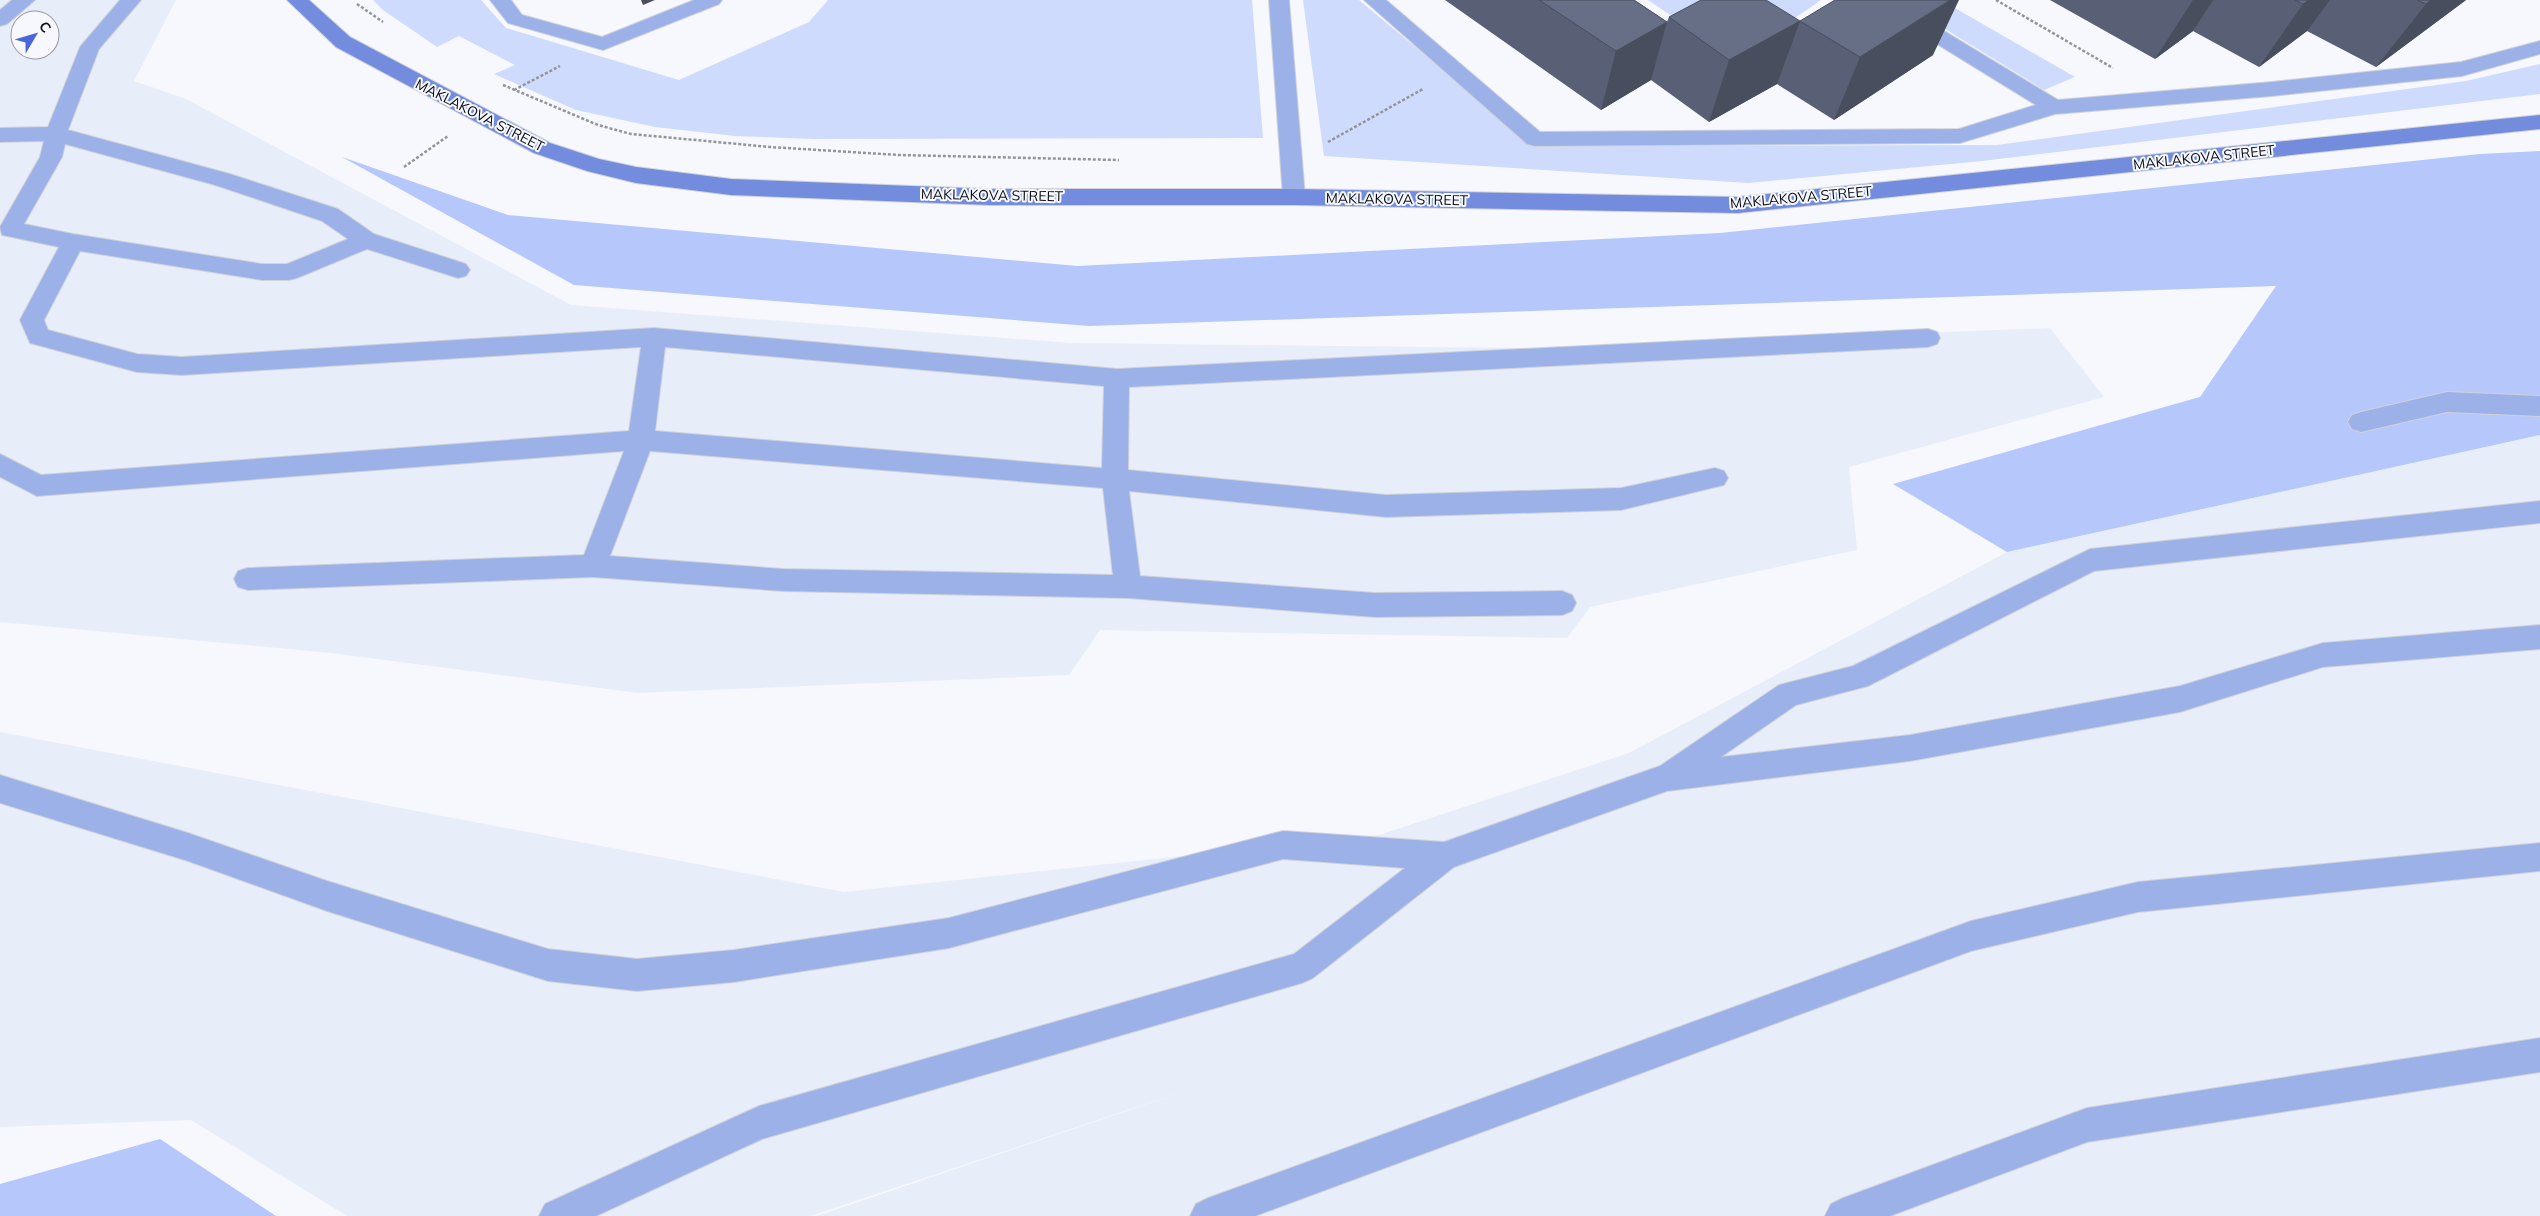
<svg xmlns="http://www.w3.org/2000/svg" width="2540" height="1216" font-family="Mulish,sans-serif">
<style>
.built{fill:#e8edfa;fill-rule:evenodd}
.green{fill:#cfdbfd}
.forest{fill:#b5c7fb}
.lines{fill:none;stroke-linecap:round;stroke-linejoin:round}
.lane-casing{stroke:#d0d2d8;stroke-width:2}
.secondary-casing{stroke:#d0d2d8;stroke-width:2}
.path{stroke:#92949a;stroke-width:2.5;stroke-dasharray:3 2;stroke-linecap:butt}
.lane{fill:#9db1e9;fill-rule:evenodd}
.secondary{fill:#738cde;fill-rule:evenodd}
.wall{fill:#595f74}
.shaded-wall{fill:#484e5e}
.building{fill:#676f87;stroke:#484e5e}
.labels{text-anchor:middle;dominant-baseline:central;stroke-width:4;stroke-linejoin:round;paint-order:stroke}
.street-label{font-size:14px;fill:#090c14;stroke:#f6f8fd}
</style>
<rect width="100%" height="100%" fill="#f6f8fd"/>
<path class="built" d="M0,0H176L134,81L186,99L571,305L1071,343L1527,348L2050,328L2104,397L1849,467L1857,550L1590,607L1567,638L1100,630L1069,675L638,693L331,653L0,622ZM20,20H50V50H20Z
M2540,435V1216H817L1197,1087L810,1216H347L191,1120L0,1127V732L844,892L1379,835L1629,753L2007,552Z"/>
<path class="green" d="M373,0H481L506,28L679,80L809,22L828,0H1252L1263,138L814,139L735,136L655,127L576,110L494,74L515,65L459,36L437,47L383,10Z
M1303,0H1359L1534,146L1997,145L2466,81L2540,64V94L1982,161L1749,183L1324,156Z
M1648,0H1734L1679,21Z
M1737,0H1821L1788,23Z
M1898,0H1941L2075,77L2044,90Z"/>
<path class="forest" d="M2540,151V435L2007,552L1893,484L2200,397L2276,286L1089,326L574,285L342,157L508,215L1078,266L1720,233L2480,154Z
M160,1139L276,1216H0V1184Z"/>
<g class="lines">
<defs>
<path id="lane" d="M12,0H35L7,24L0,26V10Z
M120,0H141L99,49L68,130L230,174L338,209L374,234L466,264L470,270L466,276L458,278L367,249L297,278L289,280H262L80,251L44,320L48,330L137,354L182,357L654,328L1117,369L1928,329L1937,332L1940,338L1937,344L1928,347L1129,387L1128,470L1386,495L1621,488L1715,468L1724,471L1728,478L1724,485L1621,510L1386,517L1129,491L1140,576L1375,593L1562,591L1572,595L1576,603L1572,611L1562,615L1375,617L1128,598L783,591L593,577L248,590L238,587L234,579L238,571L248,568L584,555L624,451L37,496L0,477V454L41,475L629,431L641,347L182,375L137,372L30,343L20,320L59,247L2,235L0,227L40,157L44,141L0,142V128L48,127L80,47ZM65,144L215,185L322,221L348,239L287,264H262L73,234L24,224L62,157ZM665,347L1104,386L1102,468L655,431ZM650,451L1103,488L1113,575L783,569L610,556Z
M490,0H511L522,15L602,37L694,0H722L719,4L603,50L508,23Z
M1269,0H1289L1305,197L1302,202L1294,205L1286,202L1283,197Z
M1364,0H1386L1540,132L1959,129L2036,105L1872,4L1869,0H1893L2058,100L2272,82L2461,62L2540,41V54L2462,76L2272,96L2055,114L1960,143L1535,146L1527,144Z
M2447,392L2540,396V416L2447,412L2361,432L2352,429L2348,422L2352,415L2361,412Z
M2540,501V523L2094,571L1868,686L1796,705L1721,757L1910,735L2180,686L2323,643L2540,625V649L2323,667L2180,712L1910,761L1667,791L1454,867L1313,978L1302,983L762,1139L596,1216H539L545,1204L759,1106L1294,954L1405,868L1283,859L949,948L734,982L637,991L548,981L327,911L188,861L0,803V775L188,833L327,881L548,949L637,959L734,950L949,918L1283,831L1444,842L1660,766L1779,685L1853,666L2090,549Z
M2540,843V871L2138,912L1971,951L1255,1216H1190L1196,1204L1208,1198L1971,921L2138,882Z
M2540,1038V1072L2087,1142L1890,1216H1825L1831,1204L1843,1198L2087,1108Z"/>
<path id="secondary" d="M287,0H309L350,37L550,143L599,159L636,167L731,179L989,189H1294L1738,197L2540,115V129L1738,213L1294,205H989L731,195L636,183L587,171L534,153L336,47Z"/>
</defs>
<use href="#lane" class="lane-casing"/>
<use href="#secondary" class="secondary-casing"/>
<path class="path" d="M1996,0L2113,68
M357,4L383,22
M503,85L598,125L631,134L770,147L899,155L1119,160
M514,90L560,66
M1328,142L1423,89
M404,167L448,136"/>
<use href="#lane" class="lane"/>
<use href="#secondary" class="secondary"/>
</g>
<path class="wall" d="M1445,0H1634L1667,22L1669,17L1800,21L1933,55L1834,120L1777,84L1709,122L1651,80L1601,110Z
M2050,0H2466L2376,67L2307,31L2259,67L2193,31L2155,59Z"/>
<path class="shaded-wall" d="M641,0H655L643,5Z
M1950,0H1959L1933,55L1834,120L1860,57Z
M2193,0H2213L2193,31L2155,59Z
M2309,0H2330L2307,31L2259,67L2303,4Z
M2431,0H2466L2376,67L2426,4Z
M1800,21L1777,84L1709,122L1729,60Z
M1667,22L1651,80L1601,110L1616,51Z"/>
<path class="building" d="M1539,0H1634L1667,22L1616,51Z
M1701,0H1766L1800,21L1729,60L1669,17Z
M1835,0H1950L1860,57L1800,21Z
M2295,0H2309L2303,4Z
M2417,0H2431L2426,4Z"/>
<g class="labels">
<g class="street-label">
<text transform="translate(480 115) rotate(27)">MAKLAKOVA STREET</text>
<text transform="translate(2204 157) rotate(-6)">MAKLAKOVA STREET</text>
<text transform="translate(992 195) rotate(1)">MAKLAKOVA STREET</text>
<text transform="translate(1801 197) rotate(-5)">MAKLAKOVA STREET</text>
<text transform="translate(1397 199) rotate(1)">MAKLAKOVA STREET</text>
</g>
</g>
<g transform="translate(35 35) rotate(52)"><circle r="24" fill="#f6f8fd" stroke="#979aa0"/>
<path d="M0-4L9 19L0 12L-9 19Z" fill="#4a66da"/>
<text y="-8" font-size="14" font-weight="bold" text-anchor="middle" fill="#090c14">С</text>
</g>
</svg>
